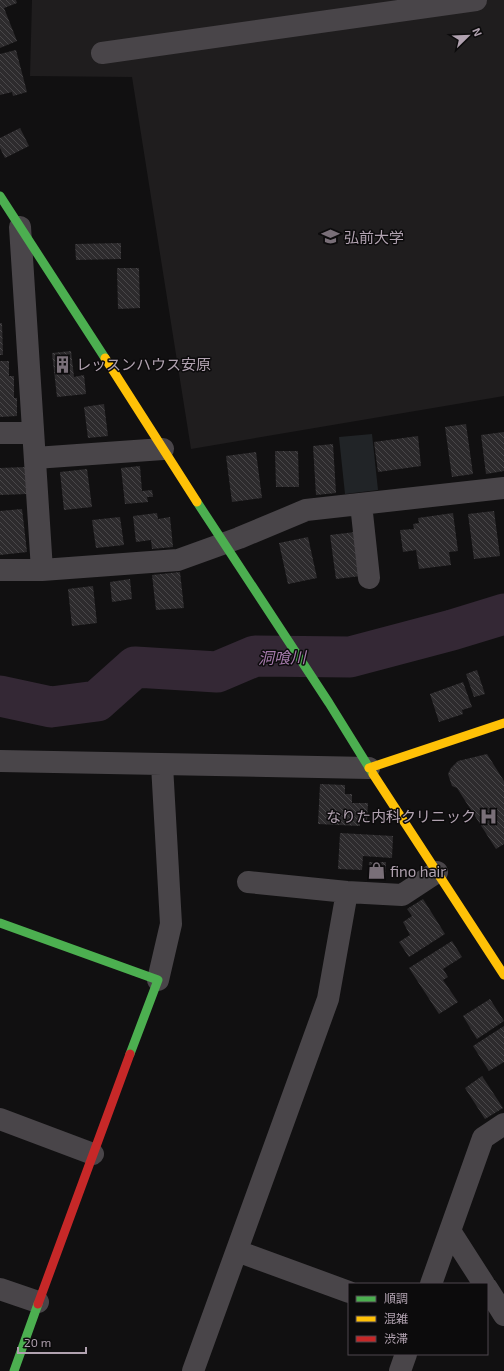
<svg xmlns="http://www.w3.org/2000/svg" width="504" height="1371" font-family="'Exo 2','Noto Sans JP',sans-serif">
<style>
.built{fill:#1f1d1e}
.park{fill:#212427}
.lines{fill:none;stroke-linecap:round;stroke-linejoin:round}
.river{stroke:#342835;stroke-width:41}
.building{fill:url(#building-back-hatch)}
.street{stroke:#494549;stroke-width:22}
.fast{stroke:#4caf50;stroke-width:9}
.slow{stroke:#ffc107;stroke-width:9}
.jam{stroke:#c62828;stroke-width:9}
.labels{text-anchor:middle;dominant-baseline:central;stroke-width:3;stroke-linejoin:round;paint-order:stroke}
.poi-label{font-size:15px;fill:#b1a2b0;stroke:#0c0b0c;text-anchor:start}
.water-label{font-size:16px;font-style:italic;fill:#a57aab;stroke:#0c0b0c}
</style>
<defs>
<pattern id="building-back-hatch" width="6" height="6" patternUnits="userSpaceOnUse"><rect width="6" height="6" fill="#2d2b2d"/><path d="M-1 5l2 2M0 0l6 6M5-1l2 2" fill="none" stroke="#494749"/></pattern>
</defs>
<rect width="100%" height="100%" fill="#111011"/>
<path class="built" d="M32,0H504V396L191,449L132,77L30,76Z"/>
<path class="park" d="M372,434L378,490L345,494L339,437Z"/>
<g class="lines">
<path class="river" d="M0,696L51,707L97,701L135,667L217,672L255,656L350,657L452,630L504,614"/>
</g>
<path class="building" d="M0,0H16L17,3L4,8L17,41L0,48Z
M16,50L27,92L13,96L12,92L0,95V54Z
M20,128L29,146L5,158L0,148V138Z
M121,243V259L76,260L75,244Z
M117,268H139L140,308L118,309Z
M0,323H2L3,355H0Z
M71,351L74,377L84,375L86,394L57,397L52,353Z
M0,361H9V376H14V398H17V416L0,417Z
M104,404L108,436L88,438L84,407Z
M466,424L473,474L452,477L445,427Z
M504,432V471L486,474L481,435Z
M418,436L421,466L378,472L374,442Z
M333,444L336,493L316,495L313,446Z
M275,451H298L299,487H276Z
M256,452L262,498L232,502L226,456Z
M140,466L142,491L152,490L153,497H147L148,502L125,504L121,468Z
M26,467L27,494L0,495V468Z
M87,469L92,507L64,510L60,472Z
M22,509L27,552L0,555V511Z
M494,511L500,556L474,559L468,514Z
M157,513L158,519L170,517L173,547L152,549L151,540L136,542L133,516Z
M453,513L458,551L449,552L451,565L419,569L416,550L403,552L400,530L414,529L413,524L419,523L418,518Z
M120,517L124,545L96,548L92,520Z
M355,532L361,576L336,579L330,535Z
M308,537L317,578L288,584L279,543Z
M180,572L184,608L156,610L152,575Z
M130,579L132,599L112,602L110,582Z
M93,586L97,623L72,626L68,589Z
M477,670L485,694L474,697L466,674Z
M463,682L472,707L462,710L463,714L439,722L430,694Z
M487,754L504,781V844L496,849L457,788L452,786L448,774L451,768L458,761Z
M320,784L345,785V794H352V803H368L367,821H360V826L318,824Z
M340,833L393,836L392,858L363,856L362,870L338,869Z
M369,862H386L385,880H368Z
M423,899L445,934L409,957L399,942L410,935L403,922L412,916L407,909Z
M452,941L462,957L443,969L448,977L443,980L458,1002L439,1014L409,968Z
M490,999L504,1021L477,1039L463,1016Z
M504,1026V1062L489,1071L473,1046Z
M482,1076L503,1108L485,1119L465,1088Z"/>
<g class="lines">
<path class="street" d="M102,53L476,0
M20,227L42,570
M0,433H33
M35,458L163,449
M361,504L369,578
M0,570H42L178,560L239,538L306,510L504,488
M0,761L369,768
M248,882L347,892L402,895L437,872
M158,980L171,924L162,765
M0,1119L93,1154
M450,1231L484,1284
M237,1251L349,1292
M431,1284L483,1138L504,1124
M487,1288L504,1315
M0,1289L38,1302
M193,1371L328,999L347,892
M400,1371L406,1354"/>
<path class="fast" d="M0,196L105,358
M197,502L329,703L373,774
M0,923L158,980L130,1054
M14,1371L38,1304"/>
<path class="slow" d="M105,358L197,502
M369,768L504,723
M373,774L504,975"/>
<path class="jam" d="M38,1304L130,1054"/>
</g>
<defs>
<symbol id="university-bare" viewBox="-9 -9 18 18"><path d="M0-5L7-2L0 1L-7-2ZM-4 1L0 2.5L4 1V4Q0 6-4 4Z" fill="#796f78" stroke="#0c0b0c" stroke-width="2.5" paint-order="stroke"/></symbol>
<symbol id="building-bare" viewBox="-9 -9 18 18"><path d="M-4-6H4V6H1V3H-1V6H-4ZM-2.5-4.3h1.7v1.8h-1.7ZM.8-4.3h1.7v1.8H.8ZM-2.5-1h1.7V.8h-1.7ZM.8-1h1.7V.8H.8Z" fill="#796f78" stroke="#0c0b0c" stroke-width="2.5" paint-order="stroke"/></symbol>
<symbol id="hospital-bare" viewBox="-9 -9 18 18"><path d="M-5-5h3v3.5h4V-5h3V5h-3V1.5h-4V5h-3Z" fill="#796f78" stroke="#0c0b0c" stroke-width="2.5" paint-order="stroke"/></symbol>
<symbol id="shop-bare" viewBox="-9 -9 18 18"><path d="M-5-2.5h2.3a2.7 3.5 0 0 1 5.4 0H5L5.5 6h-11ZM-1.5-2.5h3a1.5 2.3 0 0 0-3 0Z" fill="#796f78" stroke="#0c0b0c" stroke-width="2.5" paint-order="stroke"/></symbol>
</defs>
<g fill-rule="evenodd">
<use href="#university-bare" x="318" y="224" width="25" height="25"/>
<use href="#building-bare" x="50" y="352" width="25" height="25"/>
<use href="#hospital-bare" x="476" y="804" width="25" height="25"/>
<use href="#shop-bare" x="364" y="858" width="25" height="25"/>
</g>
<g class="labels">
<g class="poi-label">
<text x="344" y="237">弘前大学</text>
<text x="76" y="364">レッスンハウス安原</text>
<text x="476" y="816" text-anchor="end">なりた内科クリニック</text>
<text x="390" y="871">fino hair</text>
</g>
<g class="water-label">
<text transform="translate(282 657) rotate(-1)">洞喰川</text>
</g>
</g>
<rect x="348" y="1283" width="140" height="72" fill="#0c0b0c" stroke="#4e474e"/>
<rect x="356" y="1296" width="20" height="6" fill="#4caf50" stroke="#4e474e"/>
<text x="384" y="1303" font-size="12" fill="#b1a2b0">順調</text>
<rect x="356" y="1316" width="20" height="6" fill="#ffc107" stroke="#4e474e"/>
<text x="384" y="1323" font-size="12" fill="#b1a2b0">混雑</text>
<rect x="356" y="1336" width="20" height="6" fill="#c62828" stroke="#4e474e"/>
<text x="384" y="1343" font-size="12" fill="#b1a2b0">渋滞</text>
<g transform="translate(468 36) rotate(67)" stroke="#0c0b0c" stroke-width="3" paint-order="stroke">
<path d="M0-3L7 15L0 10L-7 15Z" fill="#b1a2b0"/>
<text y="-6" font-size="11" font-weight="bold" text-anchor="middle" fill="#b1a2b0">N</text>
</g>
<path d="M18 1347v6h68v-6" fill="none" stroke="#b1a2b0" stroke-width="2"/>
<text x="24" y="1347" font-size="12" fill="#b1a2b0" stroke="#0c0b0c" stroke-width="3" paint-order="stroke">20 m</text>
</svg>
